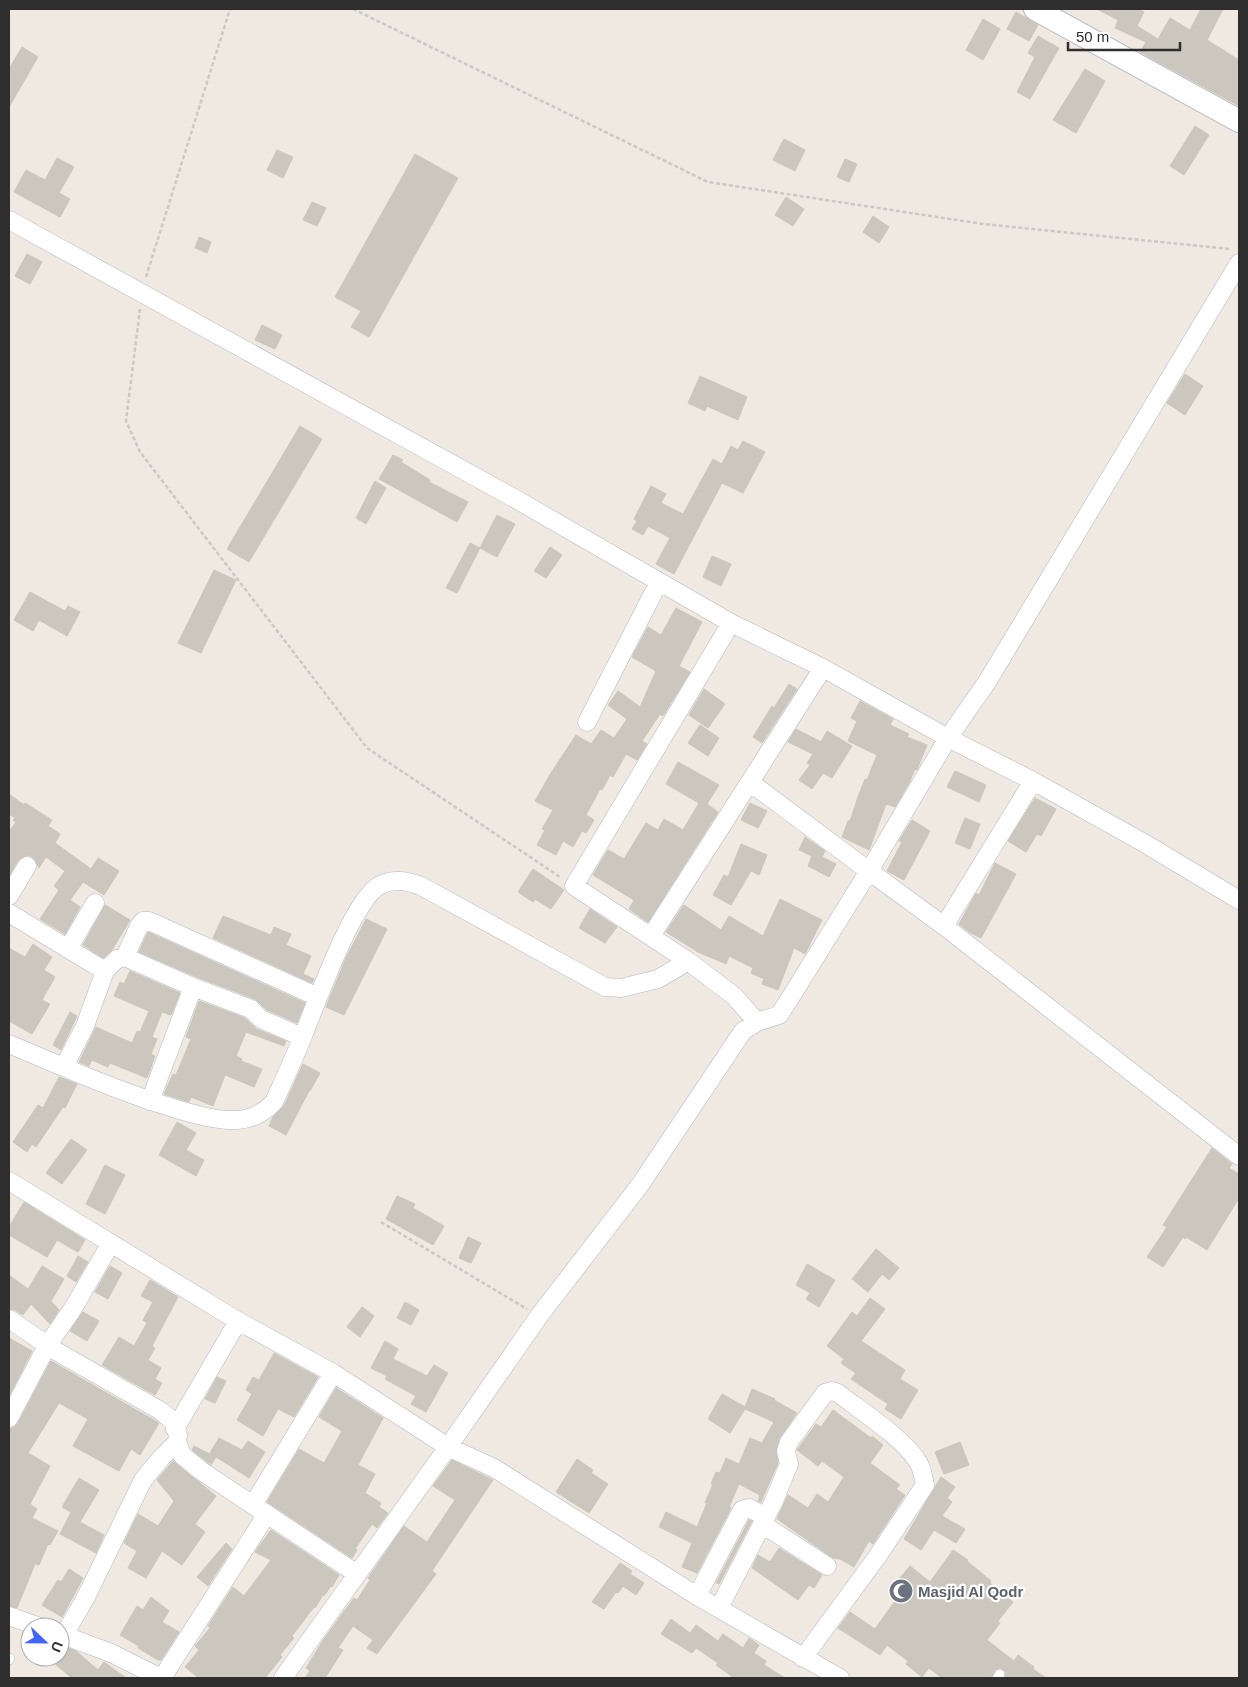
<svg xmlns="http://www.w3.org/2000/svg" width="1248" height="1687" font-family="Arial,sans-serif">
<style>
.building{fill:#cbc7bf;stroke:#cbc5ba}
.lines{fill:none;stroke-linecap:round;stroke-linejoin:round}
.service-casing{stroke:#b4b7c1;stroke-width:10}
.minor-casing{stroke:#b4b7c1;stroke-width:19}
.tertiary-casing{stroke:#b4b7c1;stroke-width:24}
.path{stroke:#c9c9c9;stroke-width:2.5;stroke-dasharray:4 2.5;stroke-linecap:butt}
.service{stroke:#fff;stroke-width:9}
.minor{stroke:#fff;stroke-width:18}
.tertiary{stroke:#fff;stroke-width:22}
.labels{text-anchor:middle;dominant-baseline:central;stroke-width:4.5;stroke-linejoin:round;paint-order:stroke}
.worship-label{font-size:15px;font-weight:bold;fill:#5b616d;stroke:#fff;text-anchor:start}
</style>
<rect width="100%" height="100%" fill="#efe9e1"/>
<path class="building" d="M1097,9H1137L1144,12L1137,26L1158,39L1170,18L1190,30L1201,9H1223L1207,40L1239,60V106L1140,52L1146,42L1115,28L1118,20Z
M1016,12L1038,25L1029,41L1007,29Z
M983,19L1000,29L983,60L966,50Z
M1038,36L1059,48L1030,99L1017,92L1035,57L1028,53Z
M22,47L38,57L9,107V69Z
M1085,69L1105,81L1076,133L1053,120Z
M1195,126L1209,135L1184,175L1170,166Z
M784,139L805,150L795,171L773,160Z
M277,150L293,157L283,178L267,170Z
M415,154L458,178L369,337L351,327L361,311L335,297Z
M57,158L74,167L59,193L70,199L60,217L14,192L26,170L45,180Z
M845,159L857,164L849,182L837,177Z
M786,197L804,209L793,226L775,215Z
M312,202L326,208L317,226L303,220Z
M873,216L889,227L879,243L863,232Z
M199,237L211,242L207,253L195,248Z
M27,254L42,262L30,284L15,276Z
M262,325L282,335L275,349L255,340Z
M1185,374L1203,386L1185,415L1167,403Z
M700,376L747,397L738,420L707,406L705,411L688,403Z
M300,426L322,439L249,562L227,549Z
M743,441L765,452L743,493L722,483L674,574L656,564L670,538L648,526L643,535L632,529L637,521L634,519L651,486L666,494L661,503L683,514L713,459L722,464L731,446L738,450Z
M393,455L403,460L401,462L430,480L429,482L468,502L457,522L379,479Z
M375,481L386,488L366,524L356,518Z
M497,515L515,524L497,557L480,548Z
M470,543L480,548L457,593L446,588Z
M550,547L562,555L546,578L534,571Z
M712,556L731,564L721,586L703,577Z
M214,570L236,580L201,653L178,643Z
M30,592L65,611L68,606L80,612L67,636L39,620L33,631L14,620Z
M676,608L702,622L679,666L690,672L663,716L660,714L642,741L647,744L637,760L626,754L613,777L610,775L602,790L600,789L586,815L594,820L586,833L582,831L573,847L563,841L556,855L537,845L545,830L542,829L553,810L535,801L551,773L576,735L591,744L601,730L614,738L627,719L608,705L618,691L640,707L656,671L632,657L648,627L661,635Z
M789,684L797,689L762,743L753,737L772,706L774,708Z
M704,689L725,704L708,728L689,715Z
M860,701L893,719L890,725L909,734L907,737L927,745L918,767L917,770L915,769L909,783L895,807L886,804L869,850L842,837L848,821H850L858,797L865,779L867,780L877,755L848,741L857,721L851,718Z
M700,725L719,738L708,756L688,743Z
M796,729L821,742L827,731L852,746L832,778L823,773L812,789L799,780L810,765L807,763L813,754L788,742Z
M678,762L719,785L707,804L718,812L648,922L629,909L634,900L593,875L608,850L624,859L646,823L658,830L664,819L683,830L699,803L666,784Z
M955,771L986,785L979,802L947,787Z
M9,794L24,805L25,803L52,820L48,826L60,834L55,843L91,869L98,858L119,871L104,895L83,882L70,900L80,907L65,934L40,919L59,890L54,886L65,871L46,857L39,868L33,857L27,855L18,860L9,876V832L16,822L13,820L15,818L9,814Z
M1035,798L1056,809L1041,836L1037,834L1026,852L1008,841Z
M750,803L767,811L758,828L741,820Z
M965,818L980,824L970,849L955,843Z
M912,820L930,831L904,880L887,871L902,842L899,841Z
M805,837L825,851L822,857L836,864L829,877L808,866L812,856L799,850Z
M741,844L767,855L759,875L751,871L731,905L713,895L724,875L728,877Z
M995,863L1016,874L981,938L969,932L959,924L976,893L979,895Z
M533,869L564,890L551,909L535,899L533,902L518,892Z
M780,899L822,920L805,954L794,948L778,990L762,984L764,979L751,973L753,968L729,956L726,964L698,952L666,932L684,905L721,930L729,916L763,936Z
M105,905L130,920L112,950L103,958L83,945Z
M590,909L617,927L605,943L579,928Z
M223,916L271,935L274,927L291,934L286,945L311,956L303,974L314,979L312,983L213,938Z
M366,919L387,929L344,1015L326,1007L346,958Z
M148,932L305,1003L297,1023L267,1010L255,999L197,977L139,952Z
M33,944L52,957L44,970L55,977L42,1000L50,1004L32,1034L9,1021V948L25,957Z
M130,971L180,993L171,1015L162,1012L152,1037L157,1039L151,1054L155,1056L147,1078L110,1063L108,1067L92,1060L89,1066L79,1062L96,1027L132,1043L137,1031L140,1032L149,1011L114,996L120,982L124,984Z
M199,1001L245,1018L256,1029L286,1041L284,1046L246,1032L236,1056L242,1059L241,1061L262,1069L254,1087L225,1075L213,1106L191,1097L189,1102L164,1094L173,1074L176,1075L191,1039L186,1037Z
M70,1012L77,1016L61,1050L53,1045Z
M303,1064L320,1073L310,1091H309L286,1135L269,1126L273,1117L284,1106Z
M59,1077L77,1084L65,1108L63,1107L36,1147L32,1144L27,1152L13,1142L38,1105L43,1108Z
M177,1122L196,1133L186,1150L204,1160L196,1176L159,1155Z
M71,1139L87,1150L62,1184L46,1173Z
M1212,1148L1232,1164L1229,1168L1239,1174V1198L1207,1250L1186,1237L1185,1239L1183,1237L1163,1267L1147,1257L1167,1227L1163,1225Z
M105,1165L125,1175L105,1214L86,1204Z
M397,1196L415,1204L413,1208L444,1226L433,1245L386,1219Z
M24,1202L85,1240L78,1252L57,1240L47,1257L9,1235V1227Z
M468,1237L481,1243L471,1263L459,1258Z
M876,1249L899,1268L889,1280L882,1274L868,1292L852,1279Z
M78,1256L88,1262L76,1282L67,1276Z
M807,1264L835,1280L819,1307L806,1299L810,1293L796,1285Z
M42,1266L64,1279L51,1301L59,1310L50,1324L31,1304L23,1315L15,1310L9,1309V1275L28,1289Z
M110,1266L122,1273L108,1299L95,1292Z
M150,1280L178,1297L152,1346L155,1348L148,1360L161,1368L155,1379L162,1383L155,1395L102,1365L119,1337L134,1346L147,1323L143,1320L153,1302L141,1296Z
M870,1298L885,1309L861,1341L905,1370L900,1379L918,1390L901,1419L885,1409L888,1404L851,1379L856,1373L841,1363L844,1359L827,1346L852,1312L857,1316Z
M405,1302L419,1310L411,1325L397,1318Z
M362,1307L374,1316L360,1337L347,1327Z
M83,1312L99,1321L87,1341L70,1331Z
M9,1338L32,1351L9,1396Z
M385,1341L398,1349L393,1359L427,1376L434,1365L448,1373L426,1412L411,1404L416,1396L385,1379L387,1376L371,1368Z
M274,1353L318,1377L294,1417L278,1409L263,1436L237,1420L252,1394L246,1390L253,1377L259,1380Z
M51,1361L159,1423L140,1455L131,1449L119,1471L73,1446L88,1419L59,1403L28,1453L50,1466L30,1504L37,1509L32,1518L58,1531L50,1545L48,1544L39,1565L35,1564L17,1608L9,1606V1429L14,1427L18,1423Z
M217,1377L226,1381L215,1403L205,1399Z
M336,1388L383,1418L358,1465L375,1474L365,1493L381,1503L379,1507L388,1513L377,1528L372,1524L355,1549L357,1550L352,1558L267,1502L299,1449L324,1463L342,1431L319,1417Z
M752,1389L775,1399L774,1400L797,1413L779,1439L776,1453L778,1463L761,1502L758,1501L760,1495L739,1484L729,1507L731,1508L697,1573L682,1567L692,1543L659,1527L666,1512L697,1527L707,1503H705L713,1484H711L716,1472L720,1473L726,1458L739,1464L750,1438L762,1443L774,1422L745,1409L730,1433L708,1419L722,1394L745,1407Z
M833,1410L871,1438L872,1436L883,1445L870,1463L900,1485L896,1489L905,1495L873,1544L869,1541L854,1567L840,1559L833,1558L777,1519L788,1495L808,1508L817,1494L828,1502L844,1477L822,1461L818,1466L797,1450L816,1424L821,1427Z
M219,1438L242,1450L248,1441L265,1452L249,1478L210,1453Z
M960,1442L969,1465L944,1474L935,1452Z
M194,1446L216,1457L211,1465L192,1450Z
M577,1459L593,1470L591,1473L608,1484L589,1513L556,1492Z
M452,1460L493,1480L432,1571L436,1574L377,1654L367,1648L373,1640L353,1626L338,1648L343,1650L325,1678H305L310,1671L306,1668L324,1639L354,1598L357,1600L370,1580L368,1578L404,1526L427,1542L455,1500L433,1486Z
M173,1461L216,1496L195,1524L205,1532L182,1565L162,1551L146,1578L128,1568L137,1551L124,1543L138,1514L158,1526L174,1501L157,1480Z
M941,1477L955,1487L947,1498L952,1502L942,1516L965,1529L956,1543L934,1530L921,1550L904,1539Z
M79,1478L99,1490L80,1522L104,1535L96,1553L60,1534L71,1512L62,1507Z
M749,1520L752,1521L719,1584L716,1583Z
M271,1530L339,1575L332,1587L331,1586L324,1596L323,1595L315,1608L314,1607L292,1636L294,1638L280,1655L282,1657L265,1678H199L185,1667L199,1650L195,1646L210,1628L208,1626L233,1587L244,1596L271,1560L255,1552Z
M226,1543L232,1549L208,1586L197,1577Z
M779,1548L822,1575L814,1588L809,1585L798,1600L752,1568L758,1555L770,1562Z
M953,1550L968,1560L967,1561L991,1581L990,1583L1013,1602L998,1621L1000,1623L987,1640L1014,1661L1018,1655L1034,1667L1033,1669L1046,1678H1005L1006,1672L1000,1668L995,1670L991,1678H942L929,1668L922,1677L906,1664L908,1661L887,1645L880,1655L838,1628L850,1612L875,1629L897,1598L889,1591L910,1566L930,1582Z
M620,1563L632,1571L630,1574L644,1583L636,1595L623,1586L618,1593L616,1592L604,1609L592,1602Z
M69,1569L83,1578L62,1617L42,1605L58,1580L61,1582Z
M151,1597L169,1611L162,1622L179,1632L161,1660H158L138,1648L139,1646L120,1635L137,1606L143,1610Z
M671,1619L690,1633L696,1625L718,1641L723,1634L743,1648L749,1638L759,1645L754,1653L766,1661L764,1665L785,1678H734L716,1665L718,1663L696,1648L692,1653L661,1634Z
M68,1648L76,1651L98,1670L104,1662L126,1678H72L55,1664Z"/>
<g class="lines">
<defs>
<path id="service" d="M9,1660L10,1658
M997,1678L1000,1674"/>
<path id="minor" d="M9,220L512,497L731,623L823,668L948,738L1033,781L1144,843L1239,900
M1239,263L987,682L948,738L869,871L944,926L1239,1156
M731,623L574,886L688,961L734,996L757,1022
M587,722L659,582
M9,896L27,866
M9,913L105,971
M944,926L1033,781
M651,936L823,668
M68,949L95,903
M125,957L139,926L143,921H149L318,997
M9,1044C63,1067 117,1091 173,1108C194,1114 216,1121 237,1120C252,1119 264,1113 274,1102C284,1080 294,1058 303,1036C316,1004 353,899 380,885C394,878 407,881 421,886L605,987L621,988L658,979L688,961
M64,1067L85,1026L105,971L117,959L125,957L193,987L251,1009L261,1019L302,1037
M150,1101L193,987
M9,1181L238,1321L333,1373L448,1447L494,1468L697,1596L840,1678
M9,1319L56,1351L161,1411L173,1421L178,1435L177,1442L161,1458L143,1480L85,1599L64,1635
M9,1418L47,1346L72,1310L111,1243
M175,1429L238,1321
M177,1442L182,1455L200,1470L357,1574
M253,1505L333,1373
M762,1524L827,1566
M697,1596L742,1510L749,1508L766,1517
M719,1608L773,1503L789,1464L786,1451L789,1442L825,1393L832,1391L838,1393C861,1411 900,1436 916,1459C922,1466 923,1476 925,1485L877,1557L803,1658
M9,1616L40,1627
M60,1634L111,1653L161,1678
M162,1678L267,1514
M283,1678L448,1447L539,1316L640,1185L743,1031L757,1022L779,1015L787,1003L869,871L751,783"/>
<path id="tertiary" d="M1035,9L1239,121"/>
</defs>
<use href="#service" class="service-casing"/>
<use href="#minor" class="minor-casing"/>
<use href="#tertiary" class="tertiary-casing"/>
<path class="path" d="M353,9L708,182L983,224L1230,249
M146,277L230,9
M140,309L126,421L140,452L367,748L560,877
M381,1222L527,1309"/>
<use href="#service" class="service"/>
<use href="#minor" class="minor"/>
<use href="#tertiary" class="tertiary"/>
</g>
<defs>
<symbol id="mosque-disc" viewBox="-11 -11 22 22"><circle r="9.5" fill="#6b7280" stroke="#fff"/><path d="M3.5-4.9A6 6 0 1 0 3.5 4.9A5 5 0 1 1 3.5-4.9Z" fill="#fff"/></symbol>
</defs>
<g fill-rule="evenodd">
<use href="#mosque-disc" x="887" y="1577" width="28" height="28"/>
</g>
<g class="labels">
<g class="worship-label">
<text x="918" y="1591">Masjid Al Qodr</text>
</g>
</g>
<rect width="1248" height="1687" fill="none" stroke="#2e2e2e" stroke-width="20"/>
<g transform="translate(45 1642) rotate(112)"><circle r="24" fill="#ffffff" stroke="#ababab"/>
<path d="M0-4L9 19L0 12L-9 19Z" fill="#4264fb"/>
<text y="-8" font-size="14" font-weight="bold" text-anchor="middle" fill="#2e2e2e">U</text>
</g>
<path d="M1068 42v8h112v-8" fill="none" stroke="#2e2e2e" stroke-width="2.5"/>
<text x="1076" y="42" font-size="15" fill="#2e2e2e" stroke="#ffffff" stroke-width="4" paint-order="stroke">50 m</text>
</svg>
